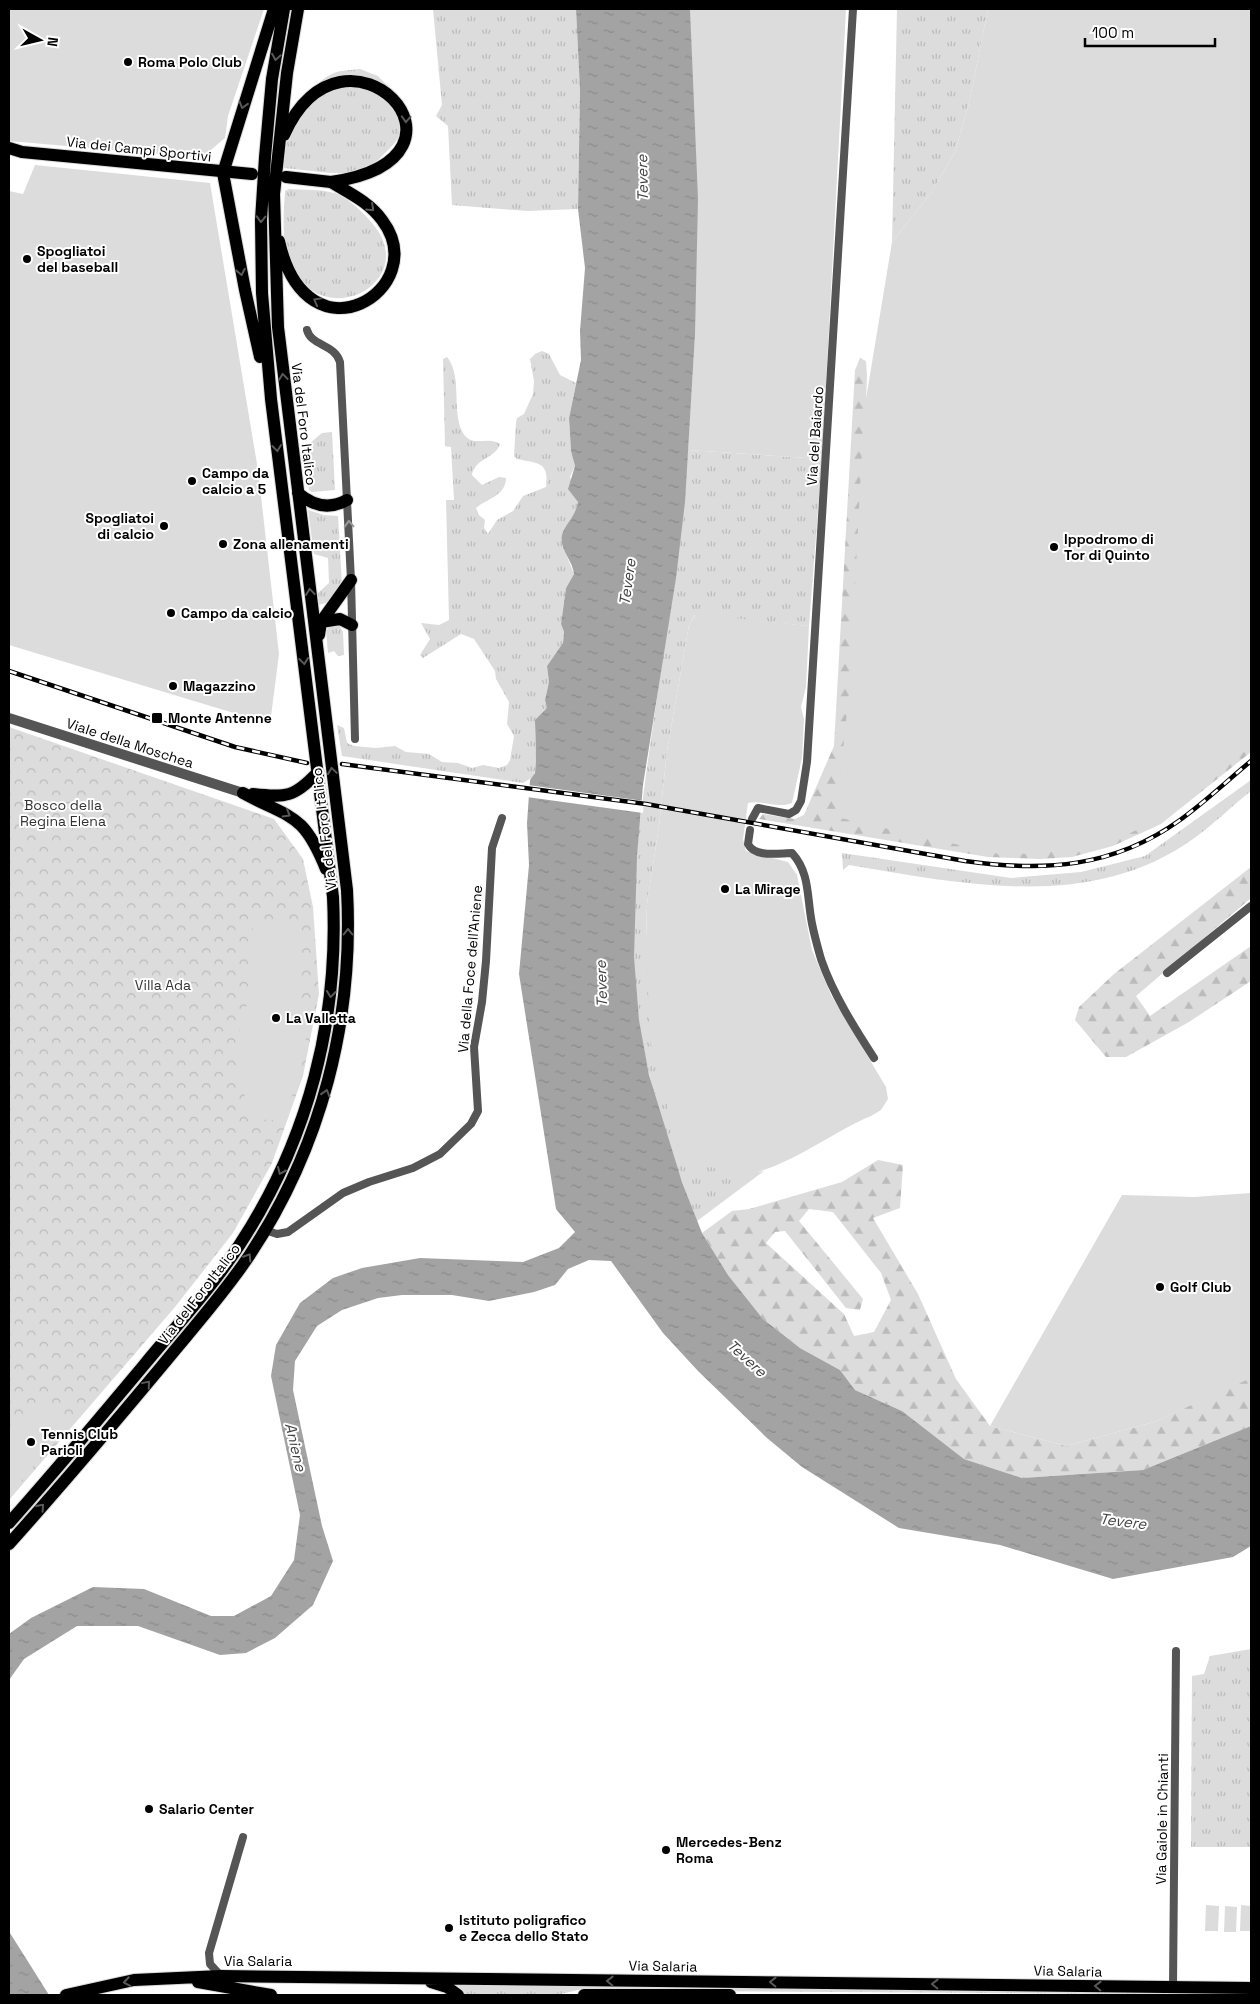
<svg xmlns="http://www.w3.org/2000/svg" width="1260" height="2004" font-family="'Space Grotesk',sans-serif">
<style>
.grass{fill:url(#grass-tufts)}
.forest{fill:url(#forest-firs);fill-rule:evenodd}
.park{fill:url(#park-crowns)}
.garden{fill:#dcdcdc}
.water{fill:url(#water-ripples)}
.pier{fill:#fff}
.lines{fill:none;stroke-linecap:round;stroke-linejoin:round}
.primary-casing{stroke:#dbdbdb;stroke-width:14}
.trunk-casing{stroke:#dbdbdb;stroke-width:14}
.minor{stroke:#555;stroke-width:8}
.tertiary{stroke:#555;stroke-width:10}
.primary{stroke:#000;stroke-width:12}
.trunk{stroke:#000;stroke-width:12}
.rail-casing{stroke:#000;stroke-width:4.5}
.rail{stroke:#fff;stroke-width:2.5;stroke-dasharray:8;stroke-linecap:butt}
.oneway{stroke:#595959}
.oneway2{stroke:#999}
.poi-dot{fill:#000;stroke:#fff;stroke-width:2}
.labels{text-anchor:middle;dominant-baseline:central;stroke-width:4;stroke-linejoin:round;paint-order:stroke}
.poi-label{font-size:14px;font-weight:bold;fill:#000;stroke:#fff;text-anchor:start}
.street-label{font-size:14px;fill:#000;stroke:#fff}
.park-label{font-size:14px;fill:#333;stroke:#fff}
.water-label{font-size:15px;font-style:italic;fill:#444;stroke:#fff}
</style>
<defs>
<pattern id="grass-tufts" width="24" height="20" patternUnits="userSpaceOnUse" patternTransform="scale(1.25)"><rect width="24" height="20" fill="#dcdcdc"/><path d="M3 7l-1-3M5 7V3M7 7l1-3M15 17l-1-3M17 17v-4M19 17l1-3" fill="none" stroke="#bbb"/></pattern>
<pattern id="forest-firs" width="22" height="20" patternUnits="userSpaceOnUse" patternTransform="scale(1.25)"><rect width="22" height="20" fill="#dcdcdc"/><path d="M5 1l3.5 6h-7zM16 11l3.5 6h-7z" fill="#bbb"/></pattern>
<pattern id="park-crowns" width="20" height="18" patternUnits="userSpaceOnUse" patternTransform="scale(1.25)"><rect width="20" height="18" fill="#dcdcdc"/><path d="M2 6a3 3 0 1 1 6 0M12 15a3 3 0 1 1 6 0" fill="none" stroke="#bbb"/></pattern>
<pattern id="water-ripples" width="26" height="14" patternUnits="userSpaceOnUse" patternTransform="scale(1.25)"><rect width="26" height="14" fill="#a3a3a3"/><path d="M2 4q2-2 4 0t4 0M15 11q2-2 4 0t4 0" fill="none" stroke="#8b8b8b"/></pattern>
</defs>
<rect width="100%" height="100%" fill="#fff"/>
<path class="grass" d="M433,9H576L580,91L578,209L527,211L452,205L448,126L436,116L442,105Z
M897,9H988L969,103L955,152L931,193L892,242Z
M360,69L378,76L392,90L401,103L399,136L394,144L376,162L351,173H330L284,168C284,133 299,89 334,73C341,70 352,70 360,69Z
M289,189C303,190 320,189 334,193C345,195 365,214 372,223C426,285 308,343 286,248C282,230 284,209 285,191Z
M542,351L549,354L560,375L576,383L569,418L571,451L575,466L570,477L578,502L574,518L562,535L564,549L574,574L566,588L561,624L564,632L563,644L547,666L549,682L545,700L547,708C543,714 536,720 535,728C534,743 539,763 533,777L523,783L342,756L337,725L344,728L347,743L354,746L376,748L395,746L406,752L429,754L442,762L458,763L472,768L483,765L499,768L507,765L510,760L514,736L507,724L509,702L496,679L495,671L474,639L461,634L423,658L420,655L430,639L421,623L439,625L449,620L446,500H454L451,447L445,446L443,359L447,357C464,377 449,419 466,437C475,446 490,436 500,444C496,458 474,459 472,475L482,485L499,477L506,478C506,496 486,499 476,508L479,515L485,520L484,528L488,534L497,520L513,511L523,496L546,487C550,461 536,463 517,459L514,456L516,422L517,418L524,414L533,394L534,381L530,359L535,354Z
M332,432L335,490L312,492L309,490L304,448L322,433Z
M688,450L822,459L809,626L695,615L689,625L667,751L659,826L647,904L646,940L740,1174L764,1171L697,1221C672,1156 649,1090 639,1021C624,918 640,814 655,712C667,625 677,537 688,450Z
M308,510L324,515L338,516L342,585L329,602L319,605L318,593L329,583L328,558L314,554Z
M339,625L343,632L344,655L338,656L334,651L328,653L326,630L331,626Z
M1251,780V791C1232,806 1213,825 1193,839C1091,912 963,884 849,865L843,870L842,853L1011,878L1081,872L1145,856Z
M1251,1649V1847H1191L1192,1676L1204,1674L1210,1656Z
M457,1984L1251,1993V1995L687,1991L586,1988L557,1995H465Z"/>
<path class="forest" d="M860,358L866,361L867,375L859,596L1251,719V752L1161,824L1113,846L1072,857L1039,859L988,857L759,819L763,814L795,819L804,815L834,746L855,370Z
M1251,867V898L1136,996L1150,1016L1251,946V981L1189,1022L1126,1057H1106L1075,1020L1079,1007L1114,974Z
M878,1160L903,1165L900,1208L873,1218L918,1294L956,1379L990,1426L1066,1446L1154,1422L1251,1377V1426L1143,1470L1022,1478L964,1459L902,1411L855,1390L840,1370L800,1348L763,1319L728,1275L702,1233L732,1211L749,1209L842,1182ZM809,1209L833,1212L881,1273L891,1300L874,1332L854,1336L844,1314L766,1243L775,1232L785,1231L846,1308L860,1310L863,1299L799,1221Z"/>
<path class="park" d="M9,727L274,819L303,859L313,907L319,994L303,1076L272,1163L233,1233L175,1307L9,1500Z"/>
<path class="garden" d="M9,9H264L228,116L225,138L206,154L193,157L9,141Z
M690,9H846L822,459L688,450L695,335Z
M988,9H1251V746L1172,813L1097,849L1003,855L836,817L850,684L864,411L892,242L931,193L955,152L969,103Z
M35,165L210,183L258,470L279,654L270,724L9,645V191L23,194Z
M696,614L809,626L806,687L801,707L804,719L802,758L792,803C777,809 764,800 748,803L743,839L746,851L788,862L797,875L812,950L831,995L886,1087L888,1099L881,1110L871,1116C833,1131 779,1174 741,1174C724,1173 698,1162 681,1158L650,1040L646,940L647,904L659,826L667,751L689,625Z
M253,921L291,924L299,931L302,967L298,1010L311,1012L298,1077L284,1121L255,1119L238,1080L240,1024L249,999Z
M1251,1193V1378L1154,1422L1066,1446L990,1426L1122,1195L1194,1197Z
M51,1401L66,1426L9,1496V1429Z
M1206,1905L1219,1906L1218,1931H1205Z
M1241,1905L1251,1906V1931H1240Z
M1225,1906L1237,1907L1236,1932H1224Z"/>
<path class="water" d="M576,9H690L698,199L695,335L685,502L676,578L643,785L637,856L634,957L639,1020L649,1075L682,1182L702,1233L728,1275L763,1319L800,1348L840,1370L855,1390L902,1411L964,1459L1022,1478L1143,1470L1251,1426V1546L1233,1557L1113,1579L1000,1545L899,1528L802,1467L767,1438L698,1371L663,1333L611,1261L589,1260L568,1269L555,1285L534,1292L489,1301L452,1295H402L378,1298L342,1310L317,1326L295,1361L293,1390L322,1526L333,1561L313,1605L275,1638L246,1653L220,1655L138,1626H77L24,1659L9,1680V1634L31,1618L93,1587L144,1589L211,1616H234L271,1596L294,1560L300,1515L271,1376L276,1345L300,1303L333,1278L362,1268L420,1258L523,1262L559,1248L575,1232L556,1209L519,974L529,865L527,823L530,780L535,773L536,761L535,720L547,708L545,700L549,682L547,666L563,643L564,632L561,624L566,588L574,574C573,561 559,549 562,535C565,524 575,518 578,502L568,489L575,466L571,451L569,418L581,360L580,331L585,268L578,209L580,91Z
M9,1931L10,1933L49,1995H11L9,1992Z"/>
<path class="pier" d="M528,785L644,801L643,813L527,797Z"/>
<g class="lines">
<defs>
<path id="primary" d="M9,148L22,152L252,174
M286,177L331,182
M198,1982L271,1995
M431,1982L447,1987L458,1995
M66,1995L134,1980L221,1976L1251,1988
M584,1995H730"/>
<path id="trunk" d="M284,135C344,0 498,158 331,182
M279,241C307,367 434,289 382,220C369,202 349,193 331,182
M260,357L245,290L223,173L274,9
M298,493C313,506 329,510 347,500
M321,622L340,619L352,625
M319,635L321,622L351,580
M243,793C291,819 303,812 326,869
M253,794C286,798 295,797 318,772
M9,1523C55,1471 99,1419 144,1365C176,1326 212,1288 240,1244C308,1140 339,1021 333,897L271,399L262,293L261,220L265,157L272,79L284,9
M9,1544C61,1486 111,1427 161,1367C191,1330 223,1295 249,1256C322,1146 354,1020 347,890L278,327L274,194L287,73L298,9"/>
</defs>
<use href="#primary" class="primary-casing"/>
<use href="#trunk" class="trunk-casing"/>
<path class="minor" d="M307,330C311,346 335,344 340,362L351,580L355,739
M752,819L758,808L789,814L796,810L801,801L807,762L853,9
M750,830L748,844C755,858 779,853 792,853C809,872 807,893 811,918C813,931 817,945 821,959C833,994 854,1027 874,1058
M1167,973L1251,906
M265,1230L277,1234L288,1232L343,1193L369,1182L413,1168L440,1154L471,1124L478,1111L474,1047L482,1002L486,961L492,848L502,818
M221,1976L210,1964L209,1953L243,1837
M1173,1987L1176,1651"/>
<path class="tertiary" d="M9,718L243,793"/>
<use href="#primary" class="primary"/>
<use href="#trunk" class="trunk"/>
<defs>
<path id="rail" d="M9,671L235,747L307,763
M342,764L646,804L965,861C1044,872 1113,868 1180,820C1205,802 1228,780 1251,761"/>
</defs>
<use href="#rail" class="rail-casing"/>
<use href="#rail" class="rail"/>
</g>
<defs><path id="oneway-chevron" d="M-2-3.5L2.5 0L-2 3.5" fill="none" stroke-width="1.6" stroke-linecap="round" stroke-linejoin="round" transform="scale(1.25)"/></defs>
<g class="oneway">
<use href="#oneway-chevron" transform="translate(276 57) rotate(99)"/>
<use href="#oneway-chevron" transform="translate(243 105) rotate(107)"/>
<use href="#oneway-chevron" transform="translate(406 119) rotate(93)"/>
<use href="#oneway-chevron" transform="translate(371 208) rotate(43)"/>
<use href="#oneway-chevron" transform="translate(261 219) rotate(91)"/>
<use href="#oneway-chevron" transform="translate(241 272) rotate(79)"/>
<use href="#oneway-chevron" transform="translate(317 301) rotate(-151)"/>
<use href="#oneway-chevron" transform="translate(283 377) rotate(-97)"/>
<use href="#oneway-chevron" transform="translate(277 448) rotate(83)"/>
<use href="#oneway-chevron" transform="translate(310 592) rotate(-97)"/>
<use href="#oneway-chevron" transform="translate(304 661) rotate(83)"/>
<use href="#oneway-chevron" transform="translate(332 771) rotate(-98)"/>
<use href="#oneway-chevron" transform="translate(287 814) rotate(30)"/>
<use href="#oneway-chevron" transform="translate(348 932) rotate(-90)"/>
<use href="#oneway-chevron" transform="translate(331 994) rotate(96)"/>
<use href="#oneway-chevron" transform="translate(326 1093) rotate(-73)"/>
<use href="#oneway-chevron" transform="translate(281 1171) rotate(114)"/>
<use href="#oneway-chevron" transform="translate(248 1257) rotate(-57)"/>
<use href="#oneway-chevron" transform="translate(147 1384) rotate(-50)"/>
<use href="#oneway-chevron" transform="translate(41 1507) rotate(-48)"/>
<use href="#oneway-chevron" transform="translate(610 1981) rotate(-179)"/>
<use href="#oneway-chevron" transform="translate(127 1982) rotate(170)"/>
<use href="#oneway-chevron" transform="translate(773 1982) rotate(-179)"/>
<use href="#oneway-chevron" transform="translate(935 1984) rotate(-179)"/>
<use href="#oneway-chevron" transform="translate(1098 1986) rotate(-179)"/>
</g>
<use class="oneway2" href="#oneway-chevron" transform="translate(349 524) rotate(-92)"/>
<g class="poi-dot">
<circle cx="128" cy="62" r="5"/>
<circle cx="27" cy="259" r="5"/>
<circle cx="192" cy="481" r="5"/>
<circle cx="164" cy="526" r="5"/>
<circle cx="223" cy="544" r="5"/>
<circle cx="1054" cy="547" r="5"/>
<circle cx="171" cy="613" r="5"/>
<circle cx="173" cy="686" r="5"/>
<rect x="151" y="712" width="12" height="12" rx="2.5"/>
<circle cx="725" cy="889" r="5"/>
<circle cx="276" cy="1018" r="5"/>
<circle cx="1160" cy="1287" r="5"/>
<circle cx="31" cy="1442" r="5"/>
<circle cx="149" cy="1809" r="5"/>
<circle cx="666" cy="1850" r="5"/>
<circle cx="449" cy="1928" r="5"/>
</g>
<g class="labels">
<g class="poi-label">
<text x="138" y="62">Roma Polo Club</text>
<text x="37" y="251">Spogliatoi<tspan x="37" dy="16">del baseball</tspan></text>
<text x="202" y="473">Campo da<tspan x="202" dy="16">calcio a 5</tspan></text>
<text x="154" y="518" text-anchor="end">Spogliatoi<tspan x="154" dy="16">di calcio</tspan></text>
<text x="1064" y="539">Ippodromo di<tspan x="1064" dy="16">Tor di Quinto</tspan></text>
<text x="233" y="544">Zona allenamenti</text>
<text x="181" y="613">Campo da calcio</text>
<text x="183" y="686">Magazzino</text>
<text x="168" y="718">Monte Antenne</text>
<text x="735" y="889">La Mirage</text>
<text x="286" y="1018">La Valletta</text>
<text x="1170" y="1287">Golf Club</text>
<text x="41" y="1434">Tennis Club<tspan x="41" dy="16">Parioli</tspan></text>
<text x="159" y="1809">Salario Center</text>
<text x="676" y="1842">Mercedes-Benz<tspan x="676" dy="16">Roma</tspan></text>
<text x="459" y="1920">Istituto poligrafico<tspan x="459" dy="16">e Zecca dello Stato</tspan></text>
</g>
<g class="street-label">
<text transform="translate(139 149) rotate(6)">Via dei Campi Sportivi</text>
<text transform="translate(304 424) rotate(83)">Via del Foro Italico</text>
<text transform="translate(815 436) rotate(-86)">Via del Baiardo</text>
<text transform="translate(130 743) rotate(18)">Viale della Moschea</text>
<text transform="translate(324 829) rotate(-97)">Via del Foro Italico</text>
<text transform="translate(470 969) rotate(-85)">Via della Foce dell'Aniene</text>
<text transform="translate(199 1294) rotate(-52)">Via del Foro Italico</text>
<text transform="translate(1162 1819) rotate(-89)">Via Gaiole in Chianti</text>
<text x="258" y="1961">Via Salaria</text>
<text transform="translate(663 1966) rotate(1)">Via Salaria</text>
<text transform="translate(1068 1971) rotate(1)">Via Salaria</text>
</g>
<g class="park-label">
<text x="63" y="805">Bosco della<tspan x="63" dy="16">Regina Elena</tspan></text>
<text x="163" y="985">Villa Ada</text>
</g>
<g class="water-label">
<text transform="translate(642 178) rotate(-91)">Tevere</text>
<text transform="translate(627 582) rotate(-82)">Tevere</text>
<text transform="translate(601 984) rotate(-92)">Tevere</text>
<text transform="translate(747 1358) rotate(42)">Tevere</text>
<text transform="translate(296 1447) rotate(77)">Aniene</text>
<text transform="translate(1123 1521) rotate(7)">Tevere</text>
</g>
</g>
<rect width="1260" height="2004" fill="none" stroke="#000000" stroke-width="20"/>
<g transform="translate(40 40) rotate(98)" stroke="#ffffff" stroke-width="4" paint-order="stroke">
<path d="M0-4L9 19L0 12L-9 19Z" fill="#000000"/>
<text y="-8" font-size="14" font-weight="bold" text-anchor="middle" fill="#000000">N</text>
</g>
<path d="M1085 38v8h130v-8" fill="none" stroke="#000000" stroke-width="2.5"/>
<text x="1092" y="38" font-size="15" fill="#000000" stroke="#ffffff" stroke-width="4" paint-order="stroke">100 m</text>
</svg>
